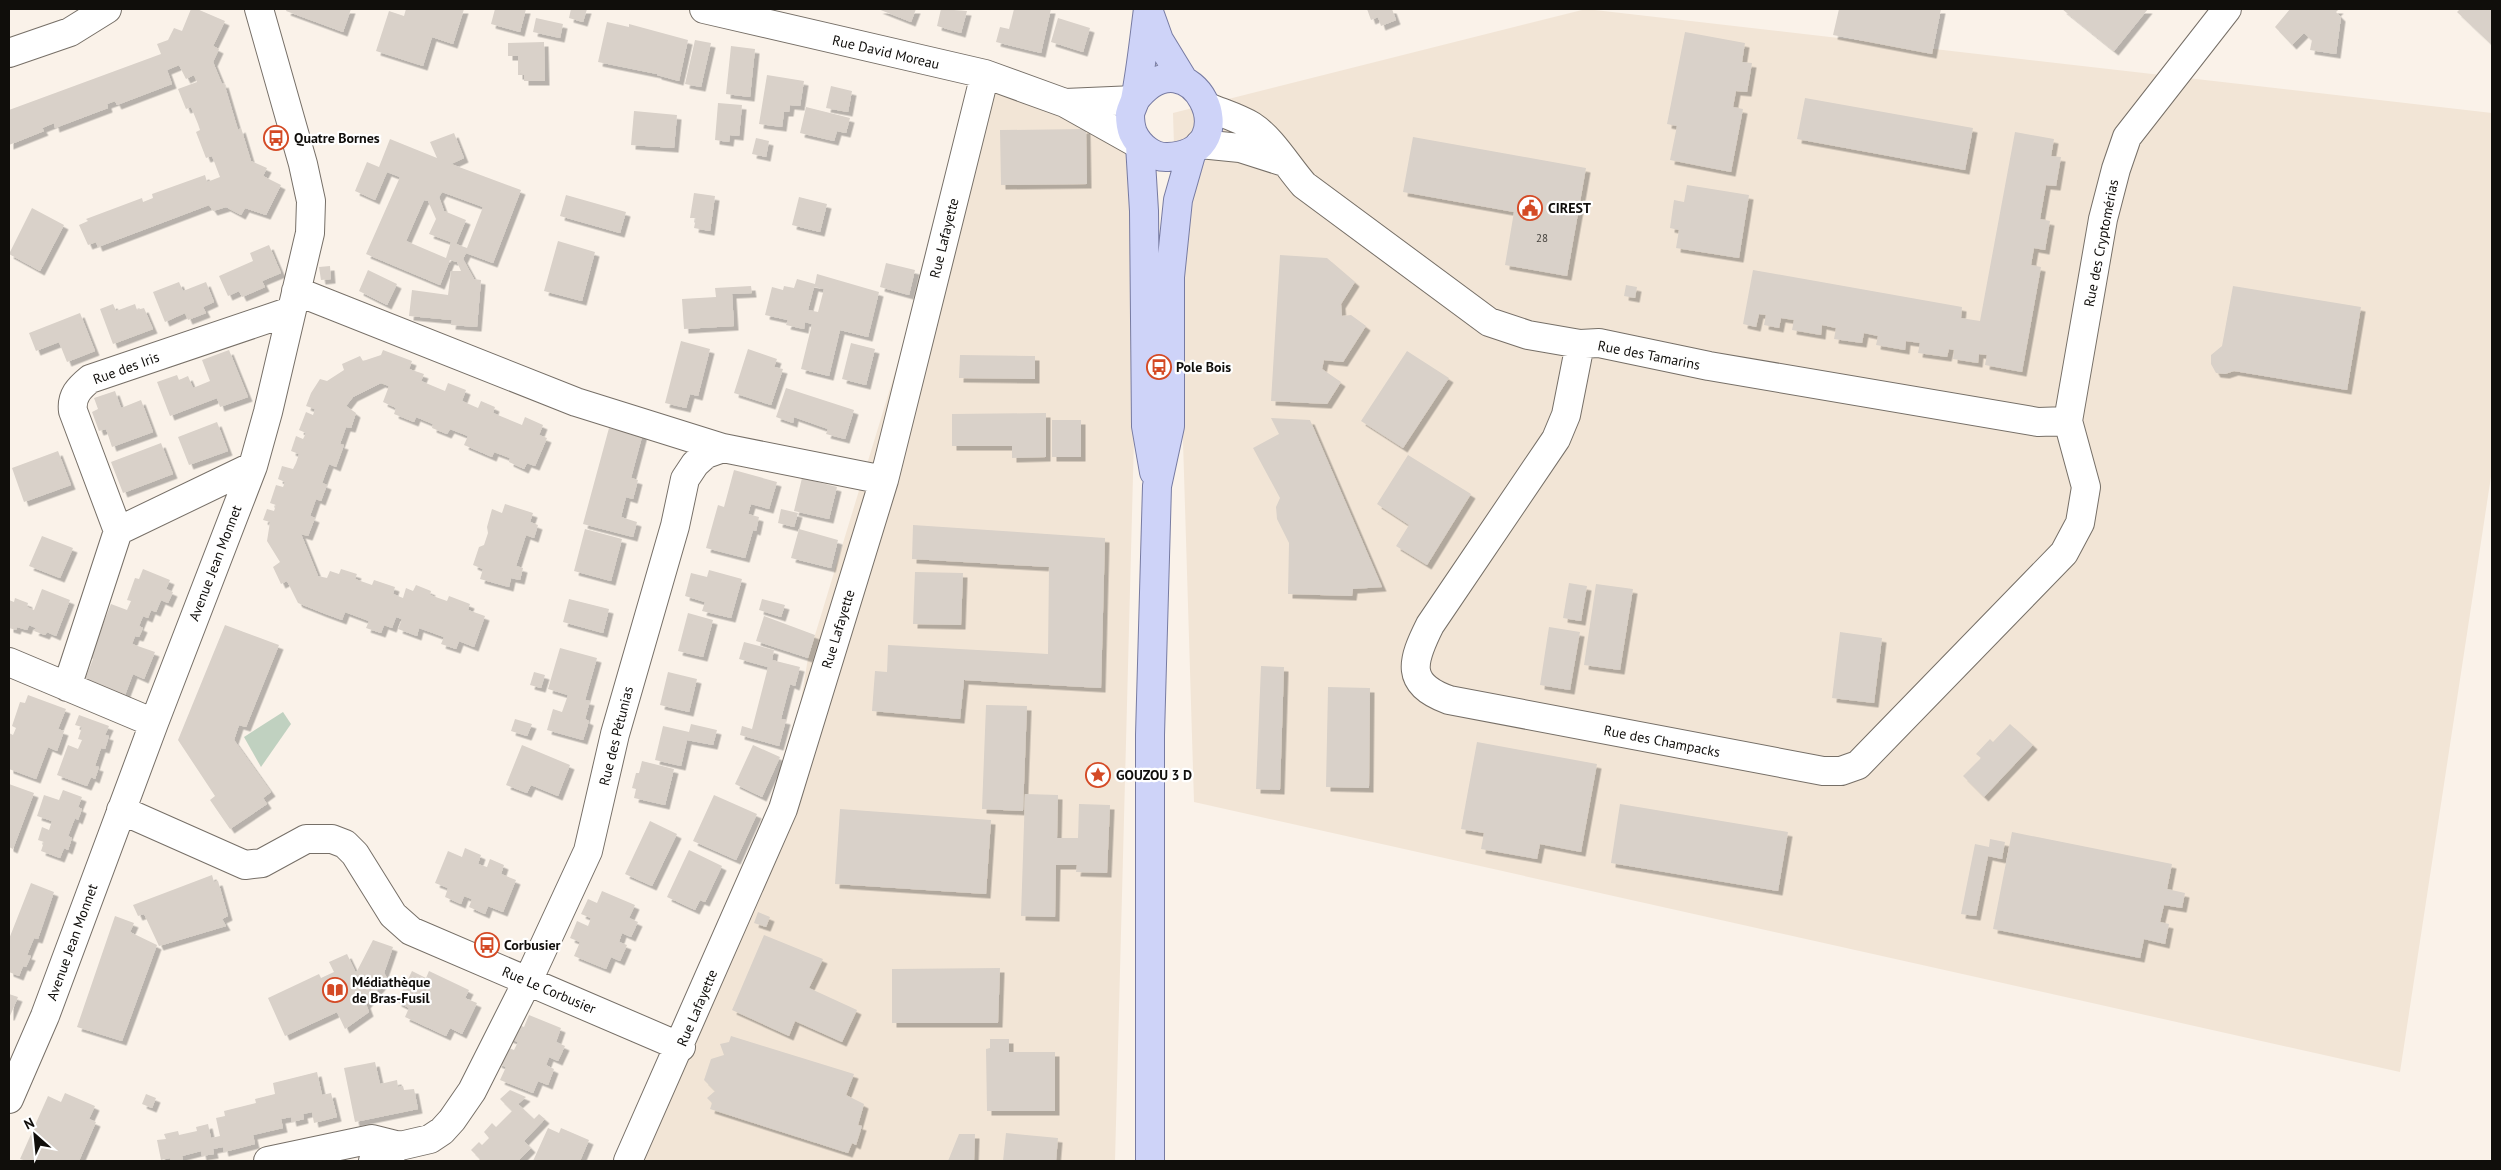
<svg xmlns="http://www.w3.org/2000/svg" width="2501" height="1170" font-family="'PT Sans',sans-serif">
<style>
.built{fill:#f2e5d6}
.green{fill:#c0d1c0}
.building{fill:#d9d1c9;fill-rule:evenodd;filter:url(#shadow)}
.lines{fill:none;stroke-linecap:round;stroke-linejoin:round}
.minor-casing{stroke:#766f67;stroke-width:30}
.major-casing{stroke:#777ba2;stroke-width:30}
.minor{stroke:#fff;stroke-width:28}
.major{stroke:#ced3f8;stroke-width:28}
.labels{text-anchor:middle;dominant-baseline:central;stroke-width:4.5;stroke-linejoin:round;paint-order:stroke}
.number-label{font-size:11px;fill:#423f3a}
.street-label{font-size:14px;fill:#100e0b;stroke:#fff}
.poi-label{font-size:14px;font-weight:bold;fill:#100e0b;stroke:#fff;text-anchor:start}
</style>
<defs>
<filter id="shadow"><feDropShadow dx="4.5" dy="4.5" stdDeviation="0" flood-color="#0004"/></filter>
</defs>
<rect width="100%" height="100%" fill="#faf2e9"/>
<path class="built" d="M1586,9L2492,113V470L2400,1072L1194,802L1173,113Z
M981,90L1143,96L1115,1161H625L783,809L808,658Z"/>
<path class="green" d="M283,712L291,724L261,767L244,737Z"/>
<path class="building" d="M191,9H197L225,21L213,46L219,49L213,62L222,84L224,83L238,130L241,128L251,161L267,168L263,176L281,185L266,215L245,208L241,215L226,207L213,211L209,205L98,247L96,242L88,245L79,225L88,221L86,219L142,198L143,202L153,198L152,194L205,175L207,182L220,177L212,156L206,158L196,132L200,130L198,124L191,107L186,109L178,89L197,82L194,75L186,79L179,65L167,70L172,84L117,105L115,101L107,104L108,108L55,128L54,123L42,128L44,131L9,145V110L161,54L157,44L168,40L174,28L182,31Z
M287,9H351L343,32L286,11Z
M406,9H464L453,44L432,37L423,66L376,51L389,11L404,16Z
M495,9H526L520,32L491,24Z
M571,9H587L583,22L569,18Z
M878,9H916L911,22Z
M941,9L967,11L961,33L937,26Z
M1014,9H1051L1041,53L996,42L1000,27L1009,29Z
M1367,9H1392L1396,20L1381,26L1378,17L1371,20Z
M1839,9H1941L1932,54L1833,35Z
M2062,9H2148L2114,51Z
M2290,9H2339L2336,12L2341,17L2336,54L2310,50L2312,40L2304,33L2292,45L2275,27Z
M2460,9H2492V45L2457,12Z
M536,18L563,24L560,38L533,32Z
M1058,18L1090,28L1083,52L1051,42Z
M607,22L629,27V24L688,40L679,81L657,75V74L598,62Z
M1685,32L1745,43L1742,62L1752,63L1747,92L1736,91L1733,107L1743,109L1731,172L1670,160L1677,126L1667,124Z
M695,40L711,43L701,87L685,84Z
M544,42L545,81H524V75H518V56H508V43Z
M731,46L755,49L750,97L726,94Z
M767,75L804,81L800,106L790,105L789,112H784L782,127L759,124Z
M831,86L852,91L848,112L826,108Z
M1805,98L1973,128L1965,170L1797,139Z
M718,103L742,105L739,136L730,135L729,142L715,140Z
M806,107L850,118L846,133L837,131L834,141L800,133Z
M634,111L677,115L674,148L631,145Z
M1086,129L1087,184L1001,185L1000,130Z
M2015,132L2054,139L2051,156L2061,157L2056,186L2046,185L2040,219L2050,221L2045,250L2034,248L2031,265L2041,267L2022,372L1985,365L1987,355L1979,354L1978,363L1953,359L1954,350L1949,349L1947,357L1918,353L1920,343L1906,341L1905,350L1876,345L1878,336L1864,333L1862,343L1834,339L1836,328L1822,325L1821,335L1792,330L1794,320L1781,318L1779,328L1764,325L1766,315L1759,314L1756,327L1743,324L1753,270L1962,307L1961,318L1980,321Z
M454,133L464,158L451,164L521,190L493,263L466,253L463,259L474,279L481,280L477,327L451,325L452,320L409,316L412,290L448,295L451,271H461L457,262L450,260L440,285L366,254L400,177L387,172L375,200L355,191L367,162L379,167L390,139L437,158L430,142ZM442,192L483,207L467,248L456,244L466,220L444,211L439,197ZM424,200L428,201L436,219L429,234L451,242L446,258L406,241Z
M1413,137L1586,168L1567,276L1505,265L1514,212L1403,192Z
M756,138L769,141L766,157L752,154Z
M1687,185L1749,195L1739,258L1676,248L1679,230L1670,228L1674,200L1684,202Z
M694,193L715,196L710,231L694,228L696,218H690Z
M566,195L626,212L620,233L560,216Z
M799,197L827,204L820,232L792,225Z
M32,208L64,225L40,271L9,254Z
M558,241L595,252L582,301L544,291Z
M269,245L281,273L262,281L265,287L242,297L239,291L228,296L219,276L253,261L250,253Z
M1280,255L1327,258L1355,282L1341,304L1342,316L1351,315L1366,326L1343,362L1324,360L1322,369L1341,382L1327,404L1271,401Z
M886,263L915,270L909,295L880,287Z
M330,266L331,279L321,280L319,267Z
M368,270L397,284L387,305L359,291Z
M817,274L879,292L868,337L840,330L829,376L801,369L812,324L805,322L804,329L786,325L788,320L765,315L772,287L783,290L784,286L794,288L797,279L815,284ZM814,287L824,289L818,312L808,310Z
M179,282L183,291L206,282L214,302L203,307L206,313L188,320L185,313L165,322L153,292Z
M1626,285L1637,287L1635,298L1624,296Z
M751,286L752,293L732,294L734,326L684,329L682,299L716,297L715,288Z
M2233,286L2361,307L2347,390L2234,371L2225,374L2216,373L2211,364V355L2222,346Z
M113,304L116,311L135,304L137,310L144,308L153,329L113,344L100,309Z
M80,313L95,351L67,362L59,342L36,351L29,333Z
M681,341L710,349L698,396L690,394L686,408L665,403Z
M851,343L875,349L866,385L842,379Z
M748,349L777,359L774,367L783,369L771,405L734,393Z
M229,350L248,397L220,407L217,398L170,416L157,382L177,375L179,380L188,376L193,388L210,381L202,360Z
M383,350L412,361L409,369L424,374L421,381L445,391L448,383L466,390L462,401L478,408L481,401L495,407L493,413L522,425L525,417L543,425L539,435L547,438L535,466L527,463L524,469L509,462L510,458L494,452L492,457L464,445L468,436L450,429L447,434L432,428L433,424L416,417L414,422L394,414L396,408L383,402L389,386L381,383L353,397L346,406L356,413L351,428L346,427L340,444L344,445L336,467L329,464L322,483L327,485L321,501L316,499L310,516L315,518L308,536L301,534L318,576L327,578L330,571L339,574L341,569L357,574L355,579L372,585L374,580L395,587L393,594L403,598L406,588L413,591L416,585L431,591L430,595L447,601L449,596L470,604L468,610L485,616L474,647L459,641L456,649L441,644L444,637L419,628L417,636L398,629L402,619L396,617L392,628L384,625L381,633L366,628L369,621L345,612L342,620L323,613L298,603L287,581L281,584L273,567L280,562L267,541L270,522L263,520L267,509L274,511L276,505L270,503L276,485L283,487L285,482L278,479L282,466L293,469L296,463L299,454L291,451L296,436L303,439L306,433L299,430L306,412L313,415L315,409L306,406L311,393L320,379L327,381L344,370L342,364L360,356L363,361L381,355Z
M1407,351L1449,378L1403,448L1361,421Z
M960,355L1035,356V379L959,378Z
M786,388L854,410L845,439L826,434L828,429L794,417L793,423L776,417Z
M115,391L121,408L141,400L153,432L112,447L106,429L99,431L92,412L98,409L94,398Z
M1046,413V457L1012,458V446H952V414Z
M1271,418L1310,420L1382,587L1353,589L1352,596L1288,594L1289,543L1277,519L1276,507L1280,498L1253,448L1279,434Z
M618,420L643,433L631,478L638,480L633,499L626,497L621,517L637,522L633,537L583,524L609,428L616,430Z
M1052,420H1081V457H1052Z
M217,422L228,451L189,465L178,437Z
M161,443L173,474L123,493L111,462Z
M58,451L71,485L24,502L12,468Z
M1408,455L1471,494L1427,565L1396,546L1409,525L1377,504Z
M734,470L777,482L769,509L751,504L748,514L759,517L756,531L753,530L745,558L706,548L718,505L724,507Z
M802,478L837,487L829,519L794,511Z
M505,504L533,513L530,522L538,525L534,538L526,535L516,566L523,568L520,580L511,578L509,587L480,579L483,569L473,565L479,547L484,545L488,533L487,527L492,509L502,513Z
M781,509L798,513L794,527L778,523Z
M913,525L1105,538L1101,688L964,680L960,719L872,711L875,671L887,672L888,645L1048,654L1049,567L912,559Z
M585,529L622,539L611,581L574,571Z
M799,529L838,540L831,568L791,558Z
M42,536L73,548L60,578L29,566Z
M143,569L170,580L166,589L173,592L168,603L161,600L156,612L151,610L148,618L143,616L139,626L143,628L139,637L135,636L132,644L155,652L144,679L133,674L122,703L82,687L93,659L90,657L111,604L127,610L131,601L127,600L135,578L139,579Z
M709,570L742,579L731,618L702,611L705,602L685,596L691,573L707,577Z
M915,572L963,573L961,625L913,624Z
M1569,583L1587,586L1581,621L1563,618Z
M1596,584L1633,589L1620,670L1584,665Z
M42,589L70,600L56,636L47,632L45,635L34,631L36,628L29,625L27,630L17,627L16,630L9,628V600L14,602L15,598L28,603L27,607L34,610Z
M569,599L609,609L603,633L563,622Z
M762,599L785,605L781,617L759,610Z
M688,613L713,620L703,657L678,651Z
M764,616L815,635L808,658L756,641Z
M225,625L279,645L246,727L239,725L234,740L271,792L263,798L267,804L230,829L210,800L215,796L178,740Z
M1549,627L1580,632L1570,690L1540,685Z
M1840,632L1882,638L1874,703L1832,698Z
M744,642L774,650L772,660L800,667L795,686L790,684L781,719L786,720L779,746L740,735L742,726L752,729L768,667L739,659Z
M560,648L597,658L585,700L590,701L585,719L589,721L583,740L547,730L553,709L562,712L568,695L548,689Z
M1261,666L1284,667L1280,790L1256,789Z
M534,672L545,675L541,688L530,685Z
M668,672L697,679L689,712L660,705Z
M1328,687L1370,688L1369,788L1326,787Z
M28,695L66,709L58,729L64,731L57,751L48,747L36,779L9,769V733L13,735L16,728L12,726L20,702L25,703Z
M986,705L1027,706L1023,811L982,809Z
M79,715L109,726L105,735L109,736L105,749L101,748L95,766L99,767L95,779L91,777L87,786L57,775L68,745L78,749L82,740L78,739L82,727L75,725Z
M515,719L532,724L527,736L511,731Z
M691,724L717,730L713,745L687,740L681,766L655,760L663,726L689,732Z
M2010,724L2033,745L1984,797L1963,776L1981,758L1976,754L1990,739L1993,742Z
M1477,742L1597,764L1581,852L1540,844L1537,859L1481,849L1484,833L1461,829Z
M522,745L570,765L558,796L531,785L527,793L506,785Z
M753,745L780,757L762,797L735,784Z
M642,761L674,769L665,805L634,798L636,789L632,788L636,773H639Z
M9,784L34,793L13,849L9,847Z
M63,790L82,797L78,807L82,809L78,820L75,818L68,836L72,838L68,850L64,848L60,858L41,851L44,842L38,840L42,827L49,830L52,821L37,816L44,795L59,800Z
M1025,794L1058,795L1057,838H1078L1079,804L1110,805L1107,873L1076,872L1077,865H1056L1055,917L1021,916Z
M714,795L757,814L736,860L693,841Z
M1620,804L1788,832L1778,891L1611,863Z
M840,809L991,820L986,894L835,884Z
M650,821L677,834L652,886L625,874Z
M2012,832L2172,864L2167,889L2185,893L2182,908L2164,905L2160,922L2169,924L2165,944L2144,939L2140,958L1993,929Z
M1990,839L2005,842L2002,859L1988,856L1976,916L1961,914L1975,844L1989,847Z
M465,848L481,855L478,864L487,867L490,859L504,865L501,874L516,880L503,912L488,906L485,914L469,907L472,899L464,896L461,904L445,897L448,888L435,883L448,851L462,857Z
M689,850L722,866L705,902L700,900L695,910L667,897Z
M212,875L214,882L218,881L228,916L222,919L226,926L159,946L144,914L138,916L133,905Z
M31,883L54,892L38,939L34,938L27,955L31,956L26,967L23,966L19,976L9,972V939Z
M602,891L635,905L629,918L638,922L631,937L622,933L619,942L627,945L620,961L611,957L606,969L574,956L580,942L570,938L577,921L588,926L591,918L581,914L588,899L597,903Z
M758,912L770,917L766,927L754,923Z
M115,916L134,923L130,932L157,945L122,1041L77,1027Z
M764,935L823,959L809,988L857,1010L842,1042L795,1021L789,1036L732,1010Z
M373,940L393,947L384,973L387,978L366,1004L369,1012L345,1029L337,1012L285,1036L268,998L319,974L321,978L334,972L329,962L347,954L356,973Z
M1000,968L998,1023H892V969Z
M412,971L426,978L429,971L469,990L465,998L477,1003L462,1034L450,1028L446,1036L405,1017L409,1008L397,1002Z
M9,994L18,997L10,1016H9Z
M529,1015L561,1028L556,1042L565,1046L558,1061L549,1057L546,1065L554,1069L548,1085L538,1081L533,1093L500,1080L506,1067L497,1063L504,1046L514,1050L518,1042L508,1038L514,1023L524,1027Z
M731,1036L854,1074L846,1095L864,1104L858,1125L862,1126L856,1145L852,1143L848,1153L710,1109L712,1103L707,1098L715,1091L704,1080L711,1059L724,1055L720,1044L729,1042Z
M990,1039H1009V1052H1055V1111H987L986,1049L990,1048Z
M375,1062L380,1084L397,1080L398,1087L403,1086L404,1090L414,1089L418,1109L355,1122L344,1068Z
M317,1072L322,1095L331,1093L337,1117L314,1123L312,1112L303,1114L304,1119L292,1122L291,1117L281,1119L283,1128L253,1135L255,1144L224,1152L223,1147L213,1149L214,1154L202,1156L201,1151L182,1156L183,1160L177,1161H171L170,1158L161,1160L157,1140L166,1139L164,1134L178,1131L179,1135L197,1131L196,1127L208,1124L211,1138L220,1136L216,1118L225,1116L224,1111L256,1103L255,1099L275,1094L273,1083Z
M510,1090L526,1097L518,1104L534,1119L539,1114L545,1119L524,1141L531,1148L518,1161H478L480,1159L471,1150L479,1142L482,1145L489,1138L484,1132L492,1123L496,1127L512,1111L500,1099Z
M65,1093L95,1106L89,1119L96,1122L79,1161H27L20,1159L48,1096L61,1102Z
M146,1094L156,1098L152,1108L142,1104Z
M548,1128L559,1133L561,1128L589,1140L580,1161H533Z
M1006,1133L1058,1138L1056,1161H1003Z
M959,1134H975L974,1161H948Z"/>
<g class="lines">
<defs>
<path id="minor" d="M704,9L985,74L1065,103L1140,145
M9,53L70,32L107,9
M1065,103L1135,100
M1208,107C1222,113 1239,118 1252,126C1272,139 1288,167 1304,185L1489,322L1528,335L1580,344L1599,343L1709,366L2038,422L2068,421
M1200,144L1240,148L1284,162
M296,291L576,402L723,448
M1580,344L1566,415L1556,439L1430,625C1412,661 1404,684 1449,700L1823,771H1841L1858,765L2064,553L2080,523L2086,487L2068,421L2103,219L2116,169L2127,137L2227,9
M118,531L253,466
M9,662L154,723
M67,687L118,531L73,411C71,396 79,388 90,379L291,311
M121,810L245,865L262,863L306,839H332L345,844L355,854L393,915L411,931L681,1047
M9,1099L45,1016L154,723L253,466L268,412L310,233L311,201L303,164L259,9
M268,1161L372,1139L400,1146
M373,1161L400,1146L430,1139L442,1131L452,1120L472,1091L532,972L588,851L615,734L675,526L685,479L695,464L706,454L723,448L884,480
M628,1161L783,809L884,480L985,74"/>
<path id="major" d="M1149,12L1159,40L1184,81
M1135,100C1190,29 1251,153 1168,157C1153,158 1139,146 1133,133C1131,128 1130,119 1130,114C1131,109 1134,104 1135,100C1141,70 1144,39 1148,9
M1140,145L1144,211L1146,426L1154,472
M1150,1161V735L1157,486L1170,426V277L1178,200L1192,151"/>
</defs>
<use href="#minor" class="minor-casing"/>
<use href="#major" class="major-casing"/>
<use href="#minor" class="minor"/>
<use href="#major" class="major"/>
</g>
<defs>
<symbol id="bus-ring" viewBox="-11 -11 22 22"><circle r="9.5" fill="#fff" stroke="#d44a25" stroke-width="1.5"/><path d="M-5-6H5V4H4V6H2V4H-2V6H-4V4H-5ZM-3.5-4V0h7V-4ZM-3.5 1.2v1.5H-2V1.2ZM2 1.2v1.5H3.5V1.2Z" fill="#d44a25"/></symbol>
<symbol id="civic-ring" viewBox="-11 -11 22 22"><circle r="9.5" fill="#fff" stroke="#d44a25" stroke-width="1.5"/><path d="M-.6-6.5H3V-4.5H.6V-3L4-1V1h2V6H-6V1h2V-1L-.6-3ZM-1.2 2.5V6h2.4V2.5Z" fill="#d44a25"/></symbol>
<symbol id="sight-ring" viewBox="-11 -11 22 22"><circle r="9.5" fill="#fff" stroke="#d44a25" stroke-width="1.5"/><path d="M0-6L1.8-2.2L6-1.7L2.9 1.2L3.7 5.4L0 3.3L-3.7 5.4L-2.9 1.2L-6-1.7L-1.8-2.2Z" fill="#d44a25"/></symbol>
<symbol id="library-ring" viewBox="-11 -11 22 22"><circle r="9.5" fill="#fff" stroke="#d44a25" stroke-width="1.5"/><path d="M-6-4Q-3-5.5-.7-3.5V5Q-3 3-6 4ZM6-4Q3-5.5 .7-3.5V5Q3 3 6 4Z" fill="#d44a25"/></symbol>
</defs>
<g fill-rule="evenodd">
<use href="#bus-ring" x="262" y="124" width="28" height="28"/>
<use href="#civic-ring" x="1516" y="194" width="28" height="28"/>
<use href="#bus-ring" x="1145" y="353" width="28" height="28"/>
<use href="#sight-ring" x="1084" y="761" width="28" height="28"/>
<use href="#bus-ring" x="473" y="931" width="28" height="28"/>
<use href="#library-ring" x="321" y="976" width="28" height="28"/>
</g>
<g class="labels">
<g class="number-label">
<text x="1542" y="238">28</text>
</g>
<g class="street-label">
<text transform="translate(886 52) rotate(13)">Rue David Moreau</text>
<text transform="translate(944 238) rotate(-76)">Rue Lafayette</text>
<text transform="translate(2101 243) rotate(-79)">Rue des Cryptomérias</text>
<text transform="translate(1649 355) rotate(11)">Rue des Tamarins</text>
<text transform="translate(126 368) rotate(-20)">Rue des Iris</text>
<text transform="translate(215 563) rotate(-69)">Avenue Jean Monnet</text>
<text transform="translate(838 629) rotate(-73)">Rue Lafayette</text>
<text transform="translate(616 736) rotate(-76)">Rue des Pétunias</text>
<text transform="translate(1662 741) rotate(11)">Rue des Champacks</text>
<text transform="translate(72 942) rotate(-70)">Avenue Jean Monnet</text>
<text transform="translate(549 990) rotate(23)">Rue Le Corbusier</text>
<text transform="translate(697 1008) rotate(-67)">Rue Lafayette</text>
</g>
<g class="poi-label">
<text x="294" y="138">Quatre Bornes</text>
<text x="1548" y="208">CIREST</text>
<text x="1176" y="367">Pole Bois</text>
<text x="1116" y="775">GOUZOU 3 D</text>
<text x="504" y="945">Corbusier</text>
<text x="352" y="982">Médiathèque<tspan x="352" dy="16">de Bras-Fusil</tspan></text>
</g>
</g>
<rect width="2501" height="1170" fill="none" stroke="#100e0b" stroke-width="20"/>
<g transform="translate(35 1135) rotate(333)" stroke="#ffffff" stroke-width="4" paint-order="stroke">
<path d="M0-4L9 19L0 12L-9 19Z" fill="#100e0b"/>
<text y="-8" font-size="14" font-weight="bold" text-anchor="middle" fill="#100e0b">N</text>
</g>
</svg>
